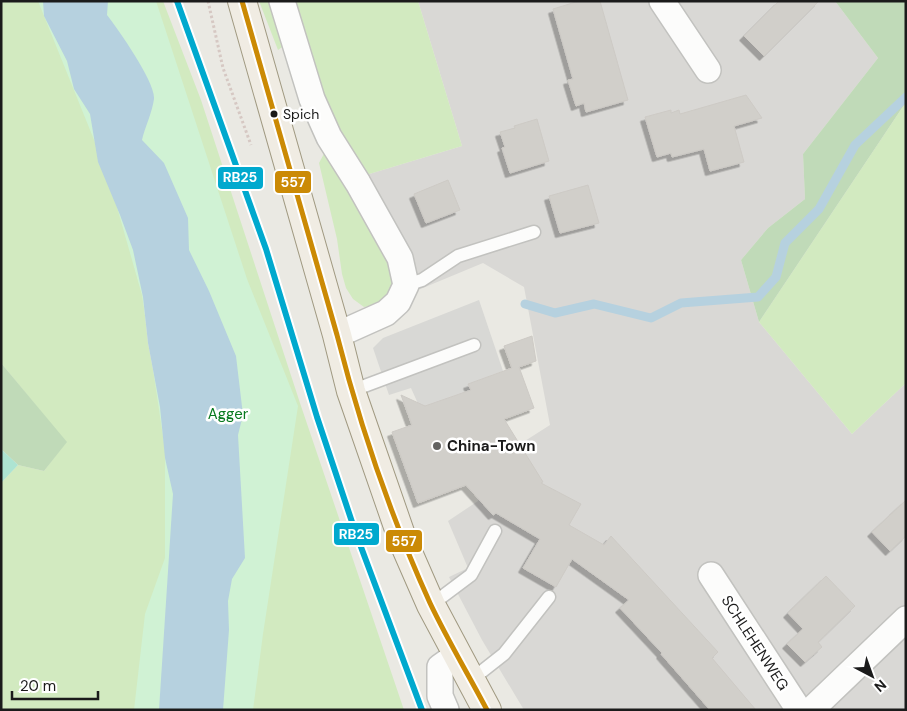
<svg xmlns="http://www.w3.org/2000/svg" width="907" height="711" font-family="'DM Sans',sans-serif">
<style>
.residential{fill:#d9d8d5}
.grass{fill:#d2eac0}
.forest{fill:#c0dab8}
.park{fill:#d0f2d4}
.pitch{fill:#ade4d2}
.parking{fill:#d8d8d5}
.water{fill:#b6d1df}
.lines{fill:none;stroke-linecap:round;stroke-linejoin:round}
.stream{stroke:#b6d1df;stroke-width:9}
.building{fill:#d1cfca;stroke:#cdcac5;filter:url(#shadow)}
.service-casing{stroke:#c2c2bf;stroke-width:15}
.minor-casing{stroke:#c2c2bf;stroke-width:28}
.primary-casing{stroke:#a09981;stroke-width:30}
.path{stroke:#d6c8c3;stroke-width:3;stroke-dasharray:2.5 2.5;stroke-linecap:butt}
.service{stroke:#fcfcfb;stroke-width:12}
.minor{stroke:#fcfcfb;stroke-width:25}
.primary{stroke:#f0ece3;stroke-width:28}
.bus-1-casing{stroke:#fff;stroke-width:9}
.bus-1{stroke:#cb8a05;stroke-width:5}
.rail-1-casing{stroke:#fff;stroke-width:10}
.rail-1{stroke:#00a9ce;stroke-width:6}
.bus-dot{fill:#1b1b1b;stroke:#fff;stroke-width:2}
.poi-dot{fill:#636361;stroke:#fff;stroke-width:2}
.labels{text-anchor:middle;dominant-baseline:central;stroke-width:5;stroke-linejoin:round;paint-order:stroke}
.bus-label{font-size:14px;fill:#1b1b1b;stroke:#fff;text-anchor:start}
.park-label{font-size:15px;fill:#097a1f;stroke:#fff}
.poi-label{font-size:15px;font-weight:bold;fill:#1b1b1b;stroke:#fff;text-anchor:start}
.street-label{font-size:15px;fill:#1b1b1b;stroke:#fff}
.line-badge{stroke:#fff;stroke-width:2}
.badge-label{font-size:14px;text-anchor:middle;font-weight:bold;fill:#fff}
</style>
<defs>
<filter id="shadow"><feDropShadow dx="-4.5" dy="4.5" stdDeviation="0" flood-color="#0004"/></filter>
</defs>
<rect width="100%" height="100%" fill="#eae9e3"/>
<path class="residential" d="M418,1H835L878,58L803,154L805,199L768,228L741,260L759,322L852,434L906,383V710H524L482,640L449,577L468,568L448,521L478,501L489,464L550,425L524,287L483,263L418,290L413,261L366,175L462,146Z"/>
<path class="grass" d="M1,1H43L90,114L120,215L143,297L148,343L160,407L173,494L159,710H1V483L18,465L44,471L66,442L1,363Z
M108,1H163L201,100L300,403L404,710H223Z
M259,1H271L285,45L278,50Z
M293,1H418L462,146L366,175L333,120Z
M906,102V383L852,434L759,322Z
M326,150L388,258C390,264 393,272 393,278C392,296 380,304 364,307L353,299L346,288L342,274L337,239L319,163Z"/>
<path class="forest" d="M835,1H906V102L759,322L741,260L768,228L805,199L803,154L878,58Z
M1,363L67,442L44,471L18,465L1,449Z"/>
<path class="park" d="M38,1H156L247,279L298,406L263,634L253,710H134L145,614L165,558V450L142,295L107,172Z"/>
<path class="pitch" d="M1,449L18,465L1,483Z"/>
<path class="parking" d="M479,300L503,371L468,384L471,390L420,408L411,388L389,395L373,348L383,338Z"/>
<path class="water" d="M43,1H108L107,15C118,29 156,83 154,99C152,113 145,127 142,140L164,163L188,218L189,250L209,291L236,356L243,415L238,435L245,558L232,579L228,601L229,630L223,710H159L173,494L165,458L160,407L148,343L143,297L133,250L120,215L98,162L90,114L74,89L67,61L44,16Z"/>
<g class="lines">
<path class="stream" d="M525,304L555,313L594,304L651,318L681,303L758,297L776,277L785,243L819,209L855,145L906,97"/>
</g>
<path class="building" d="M579,1H600L628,100L586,112L584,103L576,106L568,80L573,79L553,9Z
M779,1H819L764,56L744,36Z
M746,95L762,118L734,126L744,162L710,171L704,149L672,157L671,153L657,157L645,117L671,110V113L679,110L680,114Z
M537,119L549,161L510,173L502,148L505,147L500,132L515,128L514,126Z
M448,180L460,210L426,223L414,194Z
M588,185L599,223L560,233L549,196Z
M532,336L536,361L519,367L534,408L504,419L543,482L541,483L581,504L569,525L604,545L611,536L718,652L712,658L756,710H710L661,654L662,653L620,608L629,600L572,559L556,587L523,568L540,539L496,513L493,515L466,485L418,503L392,432L412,425L401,395L425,406L471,390L468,384L512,368L504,346Z
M906,500V536L890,551L872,532Z
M826,576L855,606L818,642L822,647L805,662L787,644L803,629L788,613Z"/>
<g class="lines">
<defs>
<path id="service" d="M406,285L422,280L458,256L534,232
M351,391L474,345
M431,605L471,575L495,531
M471,680L504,654L549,597"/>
<path id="minor" d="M282,1L312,99L329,137L358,183L400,258L406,285L398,302L386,313L337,335
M662,1L708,70
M711,575L799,710
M446,710L440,696V667L457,655
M811,710L906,619"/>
<path id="primary" d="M242,1L337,335L351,391L403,541L431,605L487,710"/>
</defs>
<use href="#service" class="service-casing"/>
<use href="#minor" class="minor-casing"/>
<use href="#primary" class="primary-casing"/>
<path class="path" d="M208,1L223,68L251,145"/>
<use href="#service" class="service"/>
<use href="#minor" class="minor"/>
<use href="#primary" class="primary"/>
<defs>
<path id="bus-1" d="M242,1L337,335C360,426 391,517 430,603C447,639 468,674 487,710"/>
</defs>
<use href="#bus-1" class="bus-1-casing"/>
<use href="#bus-1" class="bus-1"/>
<defs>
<path id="rail-1" d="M177,1L266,249L317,417L355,531L422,710"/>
</defs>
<use href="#rail-1" class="rail-1-casing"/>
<use href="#rail-1" class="rail-1"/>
</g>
<circle class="bus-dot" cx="274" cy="114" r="4.5"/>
<circle class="poi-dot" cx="437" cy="446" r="5"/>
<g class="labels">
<g class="bus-label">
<text x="283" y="114">Spich</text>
</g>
<g class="park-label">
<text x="228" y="414">Agger</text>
</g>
<g class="poi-label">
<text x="447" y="446">China-Town</text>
</g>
<g class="street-label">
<text transform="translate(755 643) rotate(57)">SCHLEHENWEG</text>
</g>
</g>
<g class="line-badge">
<rect x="217" y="166" width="47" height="24" rx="5" fill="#00a9ce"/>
<rect x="274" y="170" width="38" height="24" rx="5" fill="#cb8a05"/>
<rect x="333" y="522" width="47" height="24" rx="5" fill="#00a9ce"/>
<rect x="385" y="529" width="38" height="24" rx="5" fill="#cb8a05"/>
</g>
<g class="badge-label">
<text x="240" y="182">RB25</text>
<text x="293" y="187">557</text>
<text x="356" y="539">RB25</text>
<text x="404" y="546">557</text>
</g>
<rect width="907" height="711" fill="none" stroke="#1b1b1b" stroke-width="5"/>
<g transform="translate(872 676) rotate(139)" stroke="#ffffff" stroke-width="4" paint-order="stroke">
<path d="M0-4L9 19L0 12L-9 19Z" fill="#1b1b1b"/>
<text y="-8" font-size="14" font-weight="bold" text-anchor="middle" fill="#1b1b1b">N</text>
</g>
<path d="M12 691v8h86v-8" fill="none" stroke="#1b1b1b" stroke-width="2.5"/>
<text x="20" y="691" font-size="15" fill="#1b1b1b" stroke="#ffffff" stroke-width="4" paint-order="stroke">20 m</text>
</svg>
